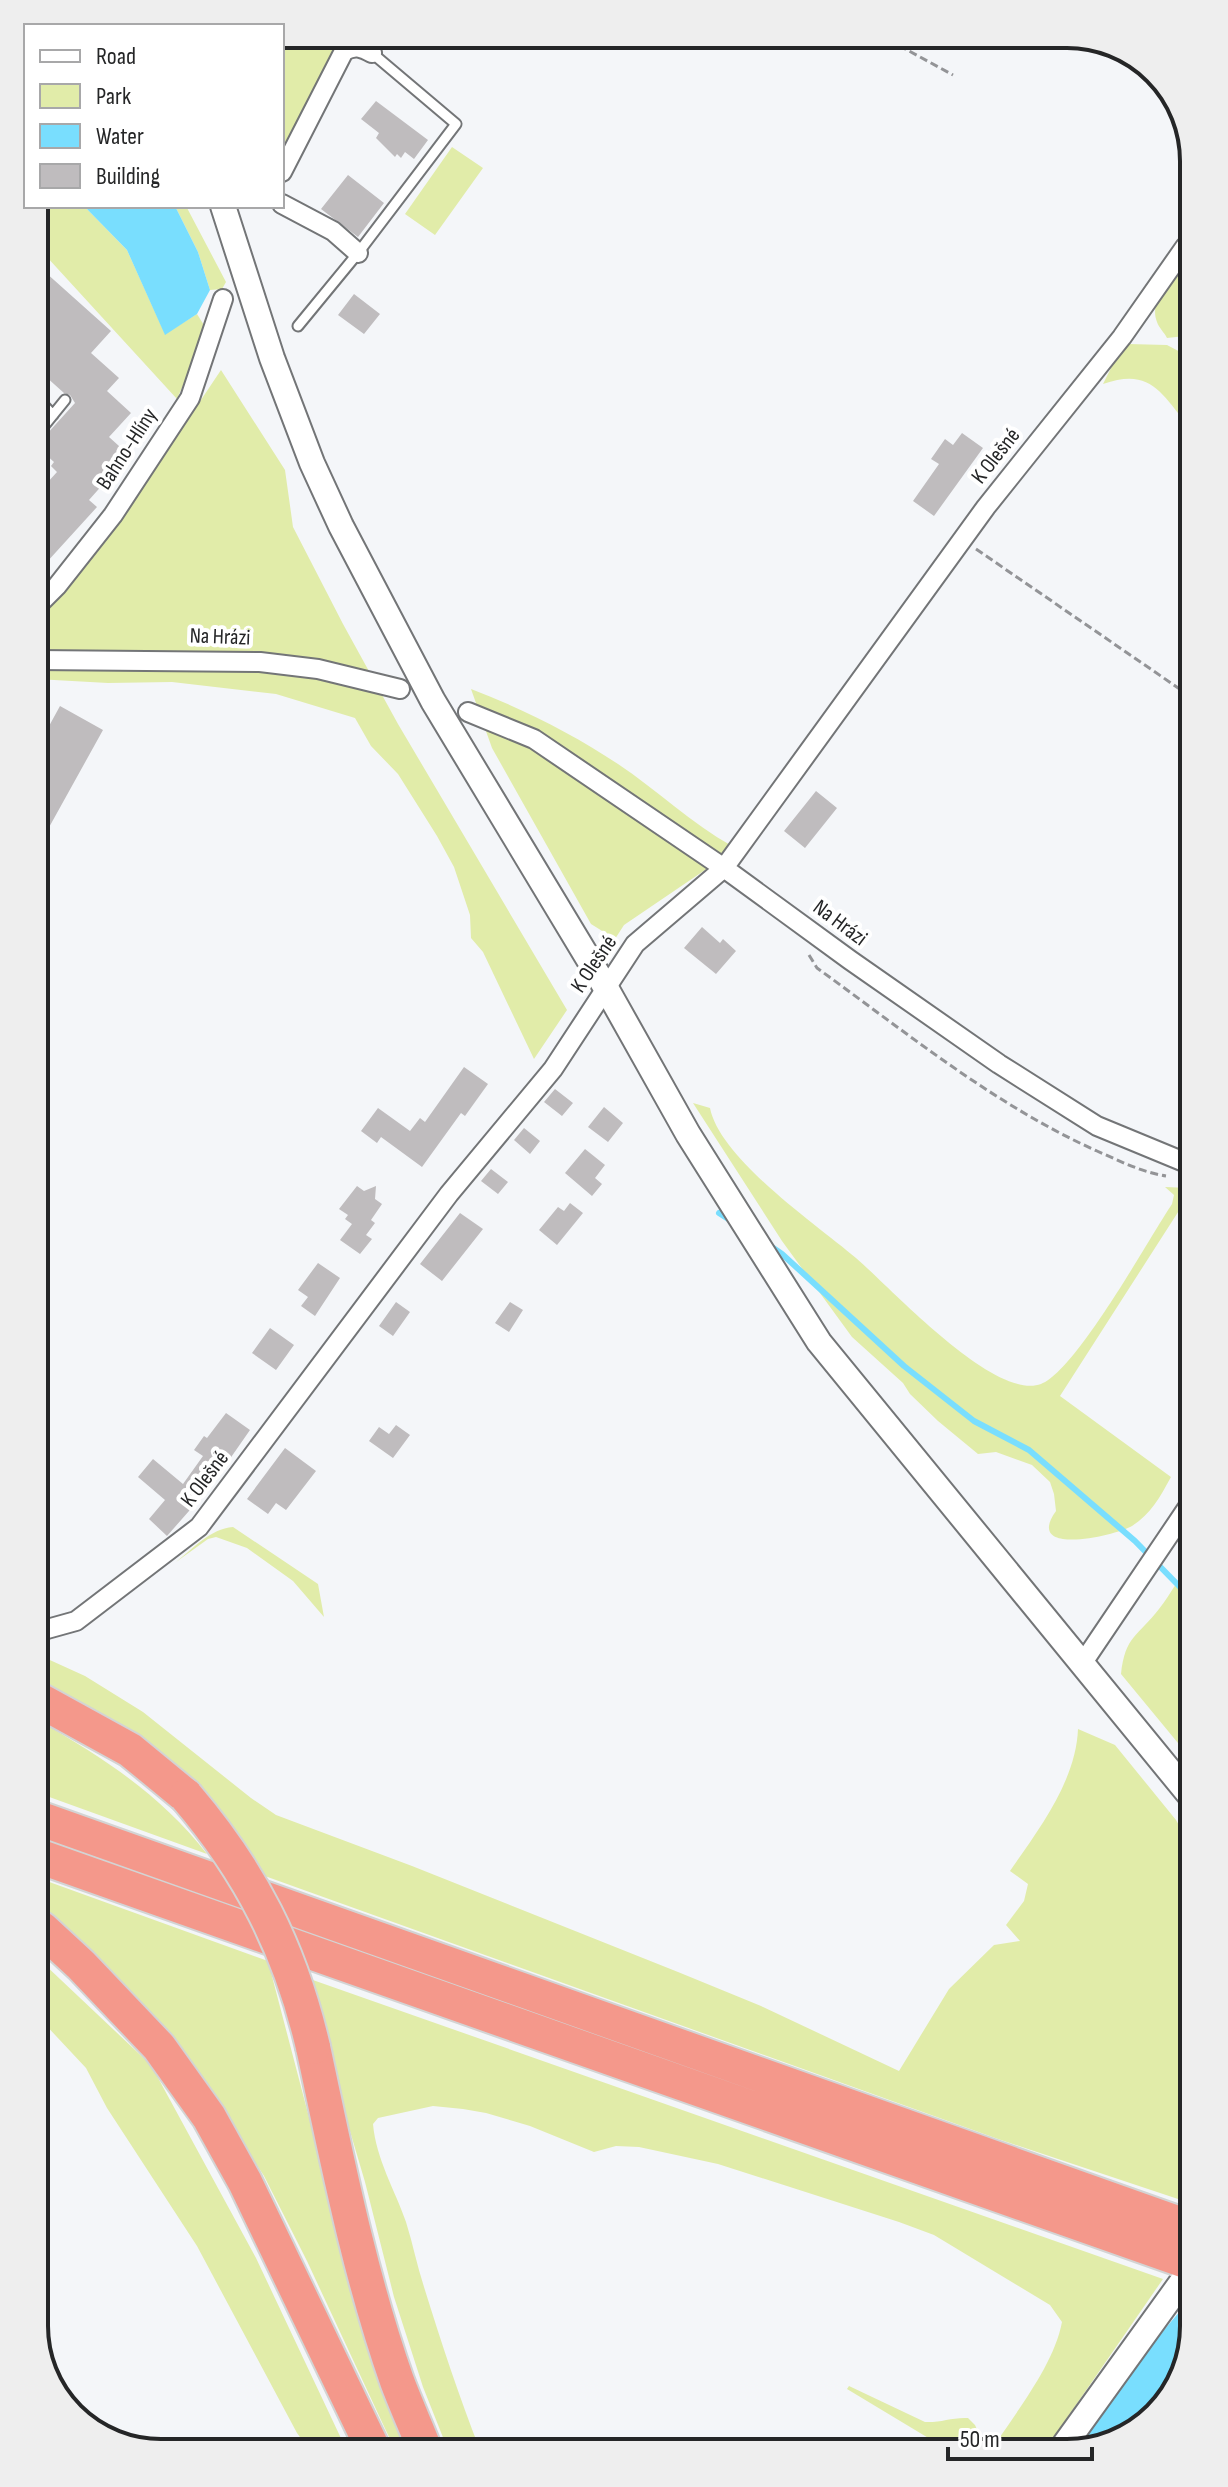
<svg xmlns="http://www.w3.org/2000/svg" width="1228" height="2487" font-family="'Sofia Sans Condensed',sans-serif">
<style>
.green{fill:#e1eca9}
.water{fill:#79defe}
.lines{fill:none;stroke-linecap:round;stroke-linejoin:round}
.stream{stroke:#79defe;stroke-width:6}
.building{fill:#bfbcbe}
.service-casing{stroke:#737577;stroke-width:13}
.minor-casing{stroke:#737577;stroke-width:22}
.tertiary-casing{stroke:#737577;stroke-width:28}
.motorway-casing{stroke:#d3d4d4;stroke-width:38}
.path{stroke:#939497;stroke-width:3;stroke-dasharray:8 4;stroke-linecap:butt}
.service{stroke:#fff;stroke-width:9}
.minor{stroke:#fff;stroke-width:18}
.tertiary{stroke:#fff;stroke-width:24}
.motorway{stroke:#f4988b;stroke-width:34}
.motorway-bridge-casing{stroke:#d3d4d4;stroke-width:38;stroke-linecap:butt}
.motorway-bridge{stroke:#f4988b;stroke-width:34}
.labels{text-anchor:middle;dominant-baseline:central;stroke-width:8;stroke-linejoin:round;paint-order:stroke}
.street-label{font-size:22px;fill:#252627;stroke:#fff}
.rim{fill:none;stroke:#252627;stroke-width:4}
</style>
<rect width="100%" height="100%" fill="#f4f6f9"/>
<path class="green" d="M282,34H345L282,169Z
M452,147L483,168L435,235L405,214Z
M34,206H84L127,250L165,334L197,314L207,330L177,399L35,244Z
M175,206H186L226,282L222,289L210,290L198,252Z
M1185,261V336L1167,338C1164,332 1159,328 1157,322C1148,300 1173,277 1185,261Z
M1128,344L1167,345L1186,355V423C1160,391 1149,368 1103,384L1114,362Z
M221,370L285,470L293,527L343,624L398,724L567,1010L534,1059L483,952L471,938L470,915L454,867L437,836L398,774L371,746L355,718L276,694L172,682L108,683L36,679V619L120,521Z
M471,689C521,708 573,734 618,764C657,790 692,824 732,846L705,870L624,925L615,939L591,924L492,748Z
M693,1103L710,1108C720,1159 817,1225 856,1258C891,1288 994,1401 1041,1384C1076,1371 1148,1240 1172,1204L1174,1195L1165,1187L1189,1188V1195L1060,1396L1171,1477C1160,1497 1151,1514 1132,1526C1115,1536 1023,1557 1056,1511L1054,1494L1050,1482L1032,1465L996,1452L978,1454L938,1421L910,1394L903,1383L852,1337L782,1241Z
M233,1527L318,1584L324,1617L293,1581L247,1548L216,1537L208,1539L176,1562C194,1548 210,1529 233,1527Z
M1191,1560L1192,1760L1121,1674C1125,1636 1138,1636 1159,1609C1171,1594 1180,1576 1191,1560Z
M41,1656L85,1676L143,1712L251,1798L276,1815L412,1866L678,1972L761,2006L899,2071L949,1989L994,1945L1020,1941L1006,1925L1024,1901L1028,1884L1010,1871C1039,1829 1076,1781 1078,1729L1115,1745L1176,1820L1192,1848L1193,2147L1187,2165L1193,2169V2204L998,2139L262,1875L135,1736L41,1684Z
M41,1722C104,1758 162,1796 207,1854L41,1794Z
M41,1879L268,1961L348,2266L408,2450H395L307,2261L264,2176L176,2041L83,1942L42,1910Z
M42,1962L151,2065L256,2258L347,2451H310L297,2433L197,2246L107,2108L86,2068L42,2021Z
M310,1979L1163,2279L1049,2444L991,2445L996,2443C1019,2408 1054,2364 1062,2322L1050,2305L934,2235L899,2222L718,2164L639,2147L616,2146L594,2152L530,2126L486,2113L463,2109L433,2106L378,2118L373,2124C376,2159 395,2190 406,2222C413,2244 417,2266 424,2287C441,2342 459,2396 480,2450H448L423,2387L394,2297L365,2182L329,2060Z
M849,2386L925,2422C940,2423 952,2417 968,2418L975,2425L982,2441L989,2445H940L847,2389Z"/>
<path class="water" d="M84,206H175L198,252L210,290L197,314L165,335L127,250Z
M1194,2296V2326L1172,2397L1115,2443L1080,2444C1116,2393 1151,2341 1194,2296Z"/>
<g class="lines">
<path class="stream" d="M719,1213L733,1222
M769,1245L782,1254L904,1366L974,1421L1029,1450L1135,1541L1180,1587L1191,1602"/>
</g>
<path class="building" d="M376,101L428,140L414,159L405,152L401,158L397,154L395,157L376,138L379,133L361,119Z
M348,175L384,203L358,237L321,209Z
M35,263L111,331L91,353L119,378L107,391L131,413L109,437L129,455L89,500L97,507L36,574V495L57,472L51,466L54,462L36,446L75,403L70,395L64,393L35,367Z
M354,294L380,314L364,334L338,315Z
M962,433L983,448L934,516L913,501L939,464L931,459L945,439L953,445Z
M60,706L103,730L37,849V748Z
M816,791L837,808L805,848L784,831Z
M702,927L720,943L723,939L736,951L716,974L684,948Z
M464,1067L488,1084L465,1116L461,1113L422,1167L381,1137L377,1143L361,1131L378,1108L410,1131L420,1118L425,1122Z
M555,1089L573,1103L562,1116L544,1102Z
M604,1107L623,1123L608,1142L588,1127Z
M524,1128L540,1141L530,1154L514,1140Z
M585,1149L605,1165L595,1178L602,1184L592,1196L565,1173Z
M491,1169L508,1182L498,1194L481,1181Z
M357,1186L364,1191L376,1186L375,1199L382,1204L371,1220L375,1223L366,1235L372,1239L360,1254L340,1240L352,1224L345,1219L348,1215L339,1209Z
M570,1203L583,1213L557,1245L539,1230L558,1207L564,1211Z
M460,1213L483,1229L442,1281L420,1264Z
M318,1263L340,1278L315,1316L301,1306L308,1297L298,1290Z
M396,1302L410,1312L393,1336L379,1326Z
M510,1302L523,1310L509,1332L495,1323Z
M270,1328L294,1345L276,1370L252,1353Z
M226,1413L250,1430L211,1486L167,1536L149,1519L165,1500L138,1477L153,1459L183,1484L203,1456L194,1450L204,1436L207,1438Z
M396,1425L410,1435L393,1458L369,1441L379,1427L389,1434Z
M285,1448L316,1471L286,1510L276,1503L268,1514L247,1499Z"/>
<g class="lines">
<defs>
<path id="service" d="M298,326L358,253L456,124L372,53
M35,396L53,415
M35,437L65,400"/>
<path id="minor" d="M282,172L344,51C355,45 361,47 372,53
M282,204L333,231L358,253
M36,607L57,586L113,515L190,398L223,299
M36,660L260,662L318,669L400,689
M468,712L534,739L724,868L850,960L999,1064L1097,1126L1189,1164
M40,1631L76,1621L199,1527L449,1194L553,1069L635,944L724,868L986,507L1122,337L1185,247
M1082,1664L1190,1504"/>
<path id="tertiary" d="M223,206L272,358L312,463L341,526L433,701L606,988L688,1134L819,1342L1192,1798
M1065,2444L1194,2265"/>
<path id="motorway" d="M41,1701L130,1750L186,1796
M41,1819L1194,2229
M41,1857L1194,2264
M42,1929L81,1965L159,2047L209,2117L245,2182L374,2451
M313,2047C337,2159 359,2273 397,2381C406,2405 416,2427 425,2450"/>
</defs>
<use href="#service" class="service-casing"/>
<use href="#minor" class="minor-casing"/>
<use href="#tertiary" class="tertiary-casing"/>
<use href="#motorway" class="motorway-casing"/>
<path class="path" d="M878,34L953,75
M976,549L1187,694
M809,955L817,968C907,1033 996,1106 1097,1151C1120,1161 1141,1172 1166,1176"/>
<use href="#service" class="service"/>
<use href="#minor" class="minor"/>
<use href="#tertiary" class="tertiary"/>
<use href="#motorway" class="motorway"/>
<defs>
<path id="motorway-bridge" d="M186,1796C251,1872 290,1949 313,2047"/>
</defs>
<use href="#motorway-bridge" class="motorway-bridge-casing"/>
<use href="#motorway-bridge" class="motorway-bridge"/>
</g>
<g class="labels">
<g class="street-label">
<text transform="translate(127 449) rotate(-57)">Bahno-Hlíny</text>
<text transform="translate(996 456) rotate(-52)">K Olešné</text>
<text transform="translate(220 637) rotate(2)">Na Hrázi</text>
<text transform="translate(840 923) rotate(37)">Na Hrázi</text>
<text transform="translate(594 964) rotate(-56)">K Olešné</text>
<text transform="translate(205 1479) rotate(-53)">K Olešné</text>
</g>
</g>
<path d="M0 0H1228V2487H0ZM161 48H1067A113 113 0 0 1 1180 161V2326A113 113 0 0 1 1067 2439H161A113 113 0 0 1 48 2326V161A113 113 0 0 1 161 48Z" fill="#eee" fill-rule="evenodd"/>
<path class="rim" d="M161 48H1067A113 113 0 0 1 1180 161V2326A113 113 0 0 1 1067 2439H161A113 113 0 0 1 48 2326V161A113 113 0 0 1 161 48Z"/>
<rect x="24" y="24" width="260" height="184" fill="#ffffff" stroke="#a8a8a9" stroke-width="2"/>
<rect x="40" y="50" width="40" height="12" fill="#ffffff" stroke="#a8a8a9" stroke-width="2"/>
<text x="96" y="64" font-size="24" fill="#252627">Road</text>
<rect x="40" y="84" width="40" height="24" fill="#e1eca9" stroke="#a8a8a9" stroke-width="2"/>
<text x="96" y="104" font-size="24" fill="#252627">Park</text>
<rect x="40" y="124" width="40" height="24" fill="#79defe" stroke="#a8a8a9" stroke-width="2"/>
<text x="96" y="144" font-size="24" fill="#252627">Water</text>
<rect x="40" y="164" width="40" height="24" fill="#bfbcbe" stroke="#a8a8a9" stroke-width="2"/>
<text x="96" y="184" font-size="24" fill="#252627">Building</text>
<path d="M948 2447v12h144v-12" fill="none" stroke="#252627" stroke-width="4"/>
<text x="960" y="2447" font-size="24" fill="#252627" stroke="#ffffff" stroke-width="6" paint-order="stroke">50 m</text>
</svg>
